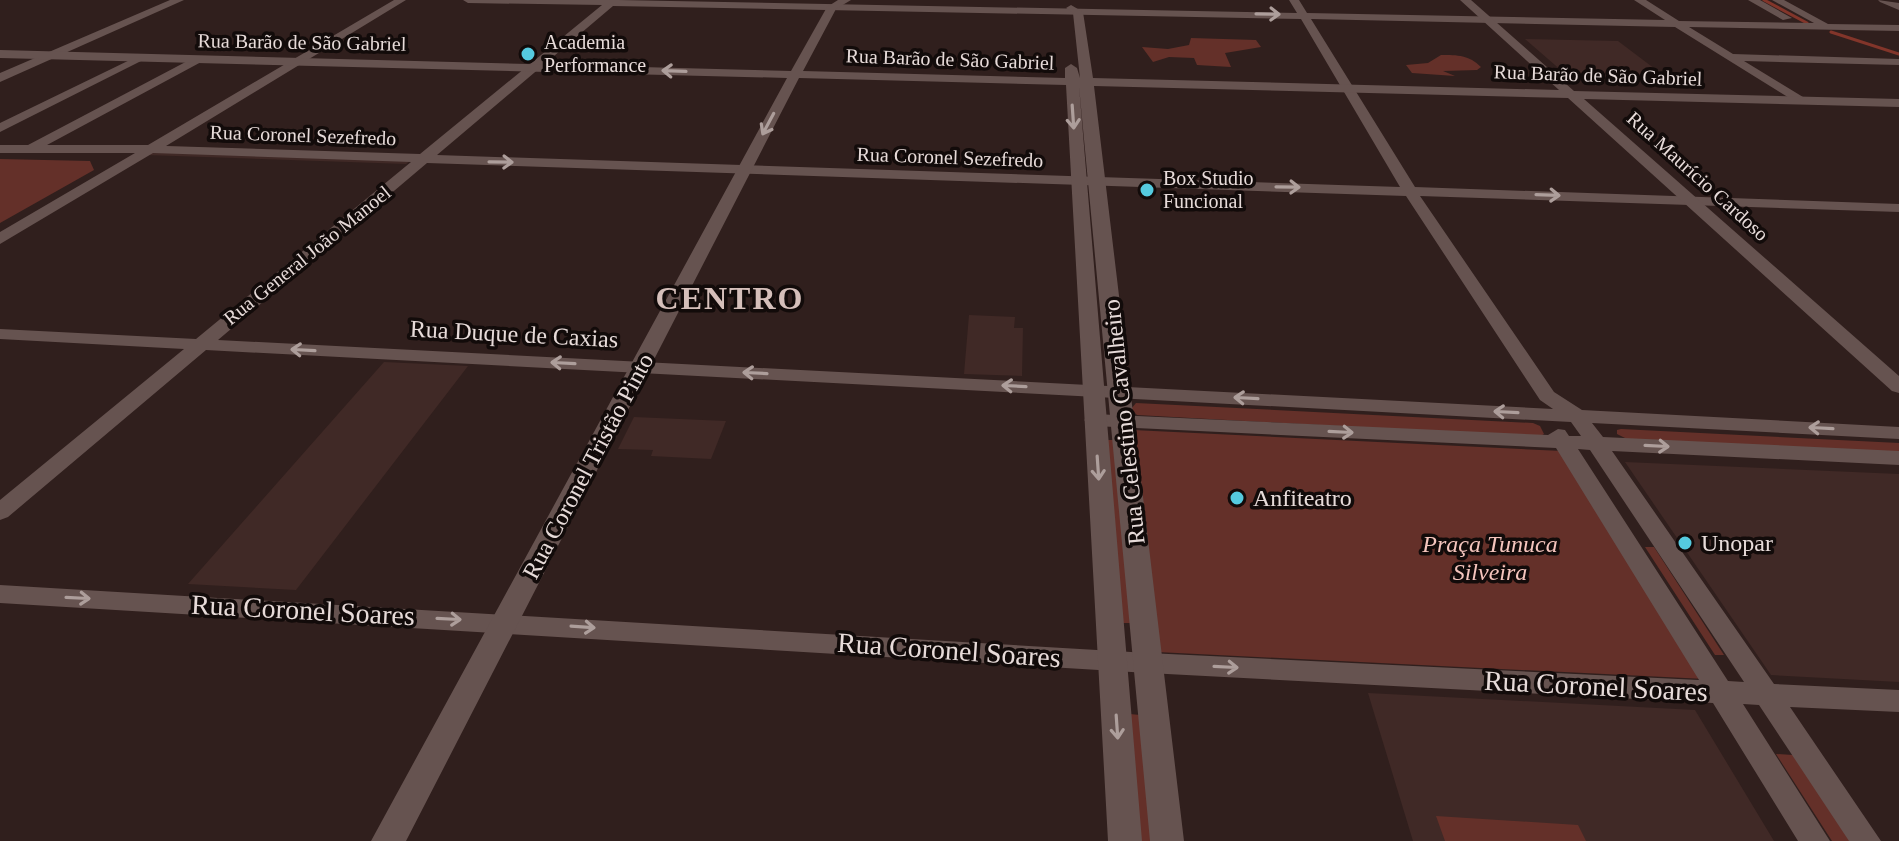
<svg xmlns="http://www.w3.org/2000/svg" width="1899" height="841" font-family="'Times New Roman',serif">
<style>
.built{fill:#402926}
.green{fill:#643029}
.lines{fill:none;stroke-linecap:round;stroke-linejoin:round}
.stream{stroke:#82352a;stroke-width:3}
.minor{fill:#665350;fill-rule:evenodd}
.tertiary{fill:#665350;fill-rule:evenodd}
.secondary{fill:#665350;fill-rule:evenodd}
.oneway{stroke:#ad9e9b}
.poi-dot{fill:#55cadf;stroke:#120b0a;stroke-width:3}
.labels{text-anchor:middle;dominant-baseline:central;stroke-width:7;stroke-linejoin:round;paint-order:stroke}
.far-street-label{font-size:20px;fill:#e7dbd9;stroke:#120b0a}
.far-poi-label{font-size:20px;fill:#e7dbd9;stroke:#120b0a;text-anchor:start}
.street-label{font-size:24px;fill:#e7dbd9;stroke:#120b0a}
.poi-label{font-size:24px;fill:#e7dbd9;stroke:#120b0a;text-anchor:start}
.park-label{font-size:24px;font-style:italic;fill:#f5c5bd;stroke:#120b0a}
.near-street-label{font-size:28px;fill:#e7dbd9;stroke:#120b0a}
.district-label{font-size:32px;font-weight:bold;letter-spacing:2px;fill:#d5bfba;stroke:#120b0a}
</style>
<rect width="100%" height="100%" fill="#301f1d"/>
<path class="built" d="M1525,39L1618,41L1663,75L1563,72Z
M162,146L417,155L406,164L146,155Z
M969,315L1015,317L1014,328H1023L1022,376L964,374Z
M384,362L468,366L296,590L188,584Z
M634,417L726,421L711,459L651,456L653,450L618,449Z
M1625,462L1899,474V682L1771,675Z
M1368,693L1695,710L1774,841H1413Z"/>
<path class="green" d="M1191,38L1256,40L1261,47L1225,53L1231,67L1197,65L1194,58L1169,57L1153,62L1142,47L1168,49L1189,45Z
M1441,55C1458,55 1469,55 1481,67L1477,70L1443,71L1455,76L1412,73L1406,65L1428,63Z
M0,159L90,161L94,170L0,223Z
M1136,403L1533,423L1540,426L1544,434L1539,437L1137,415L1131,409Z
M1621,429L1899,443V453L1629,440L1617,434V430Z
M1133,430L1562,451L1705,679L1157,652Z
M1105,440H1113L1131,623H1122Z
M1645,547H1654L1724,655H1715Z
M1130,714L1140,715L1152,841H1140Z
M1776,754L1793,755L1850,841H1832Z
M1436,816L1578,825L1586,841H1445Z"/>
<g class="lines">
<path class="stream" d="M1764,0L1807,23
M1831,32L1899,54"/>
<path class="minor" d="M394,0H406L166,146L420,154L602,5L468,3L463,0H619L1297,13L1289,0H1299L1307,13L1665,20L1634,0H1646L1679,21L1814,23L1772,0H1784L1828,24L1899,25V31L1689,27L1733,54L1899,59V65L1744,61L1803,97L1805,100L1799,104L1675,27L1311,19L1415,187L1899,204V212L1420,196L1554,392L1582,410L1899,427V439L1592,423L1603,437L1899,451V465L1612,451L1774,684L1899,690V712L1790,707L1881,841H1849L1759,705L1743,704L1830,841H1798L1713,703L1148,673L0,603V585L1148,653L1699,680L1556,448L1094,426L1084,420L1094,414L1548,435L1558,429L1565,430L1569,436H1581L1571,422L206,350L8,517L0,520V500L184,349L0,339V329L196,339L411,162L153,153L0,244V232L135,153H0V145H28L195,57H203V61L47,145H148ZM613,6L1301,19L1400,187L437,155ZM427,163L1406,196L1540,400L1553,409L218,340ZM1578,449L1590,450L1744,682L1728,681Z
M1748,0H1760L1792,18L1783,20Z
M1878,0L1899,3V10L1880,2Z
M138,56L147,58L0,132V123Z"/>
<path class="tertiary" d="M170,0H184L0,82V73Z"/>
<path class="secondary" d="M838,0H851L836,9L803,71L1065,78V68L1071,64L1077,68L1080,78L1073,13L1066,8L1071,5L1083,12L1093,78L1559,90L1460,0H1471L1574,91L1899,99V107L1584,99L1899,376V393L1892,391L1568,98L1094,86L1184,841H1150L1079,86L1142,841H1108L1066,85L799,78L406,841H371L787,78L0,58V50L791,71L827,7Z"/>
</g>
<defs><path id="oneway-shaft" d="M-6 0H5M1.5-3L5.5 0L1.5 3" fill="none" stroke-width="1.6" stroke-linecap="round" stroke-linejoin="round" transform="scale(2)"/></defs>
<g class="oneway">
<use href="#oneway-shaft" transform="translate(1268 14) rotate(1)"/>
<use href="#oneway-shaft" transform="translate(674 71) rotate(-178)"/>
<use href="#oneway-shaft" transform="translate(1073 117) rotate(86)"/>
<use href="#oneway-shaft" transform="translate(768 124) rotate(118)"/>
<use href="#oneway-shaft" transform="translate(501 162) rotate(1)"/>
<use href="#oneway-shaft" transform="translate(1288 187) rotate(1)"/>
<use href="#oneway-shaft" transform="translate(1548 195) rotate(2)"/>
<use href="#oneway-shaft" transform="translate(303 350) rotate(-177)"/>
<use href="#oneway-shaft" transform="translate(563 363) rotate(-177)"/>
<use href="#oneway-shaft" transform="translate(755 373) rotate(-177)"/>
<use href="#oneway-shaft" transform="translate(1014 386) rotate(-177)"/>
<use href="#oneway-shaft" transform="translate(1246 398) rotate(-177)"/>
<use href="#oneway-shaft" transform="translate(1506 412) rotate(-177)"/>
<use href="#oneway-shaft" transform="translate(1821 428) rotate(-177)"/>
<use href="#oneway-shaft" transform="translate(1341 432) rotate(3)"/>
<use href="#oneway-shaft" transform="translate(1657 446) rotate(3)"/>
<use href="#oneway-shaft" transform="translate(1098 468) rotate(86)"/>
<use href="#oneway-shaft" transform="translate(78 598) rotate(3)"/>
<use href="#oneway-shaft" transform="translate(449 619) rotate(3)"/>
<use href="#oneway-shaft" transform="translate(583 627) rotate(4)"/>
<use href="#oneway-shaft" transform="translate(1226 667) rotate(3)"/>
<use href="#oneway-shaft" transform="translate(1117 727) rotate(86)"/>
</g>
<g class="poi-dot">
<circle cx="528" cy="54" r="8"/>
<circle cx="1147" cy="190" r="8"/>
<circle cx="1237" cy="498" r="8"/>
<circle cx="1685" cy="543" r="8"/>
</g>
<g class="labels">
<g class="far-street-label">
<text transform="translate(302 42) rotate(1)">Rua Barão de São Gabriel</text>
<text transform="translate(950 59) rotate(2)">Rua Barão de São Gabriel</text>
<text transform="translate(1598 75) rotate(2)">Rua Barão de São Gabriel</text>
<text transform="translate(303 135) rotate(2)">Rua Coronel Sezefredo</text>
<text transform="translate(950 157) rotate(2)">Rua Coronel Sezefredo</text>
<text transform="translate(1698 176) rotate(42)">Rua Maurício Cardoso</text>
<text transform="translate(307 255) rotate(-39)">Rua General João Manoel</text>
</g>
<g class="far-poi-label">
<text x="544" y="42">Academia<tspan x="544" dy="23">Performance</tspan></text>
<text x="1163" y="178">Box Studio<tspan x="1163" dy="23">Funcional</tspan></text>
</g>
<g class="street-label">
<text transform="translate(514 334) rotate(3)">Rua Duque de Caxias</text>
<text transform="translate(1124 422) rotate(-96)">Rua Celestino Cavalheiro</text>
<text transform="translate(588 466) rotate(-62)">Rua Coronel Tristão Pinto</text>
</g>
<g class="poi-label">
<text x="1253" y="498">Anfiteatro</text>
<text x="1701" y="543">Unopar</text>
</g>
<g class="park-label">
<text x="1490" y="544">Praça Tunuca<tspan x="1490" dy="28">Silveira</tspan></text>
</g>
<g class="near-street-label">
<text transform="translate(303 610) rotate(3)">Rua Coronel Soares</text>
<text transform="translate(949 650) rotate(4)">Rua Coronel Soares</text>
<text transform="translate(1596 686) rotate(3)">Rua Coronel Soares</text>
</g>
<g class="district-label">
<text x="730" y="298">CENTRO</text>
</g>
</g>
</svg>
